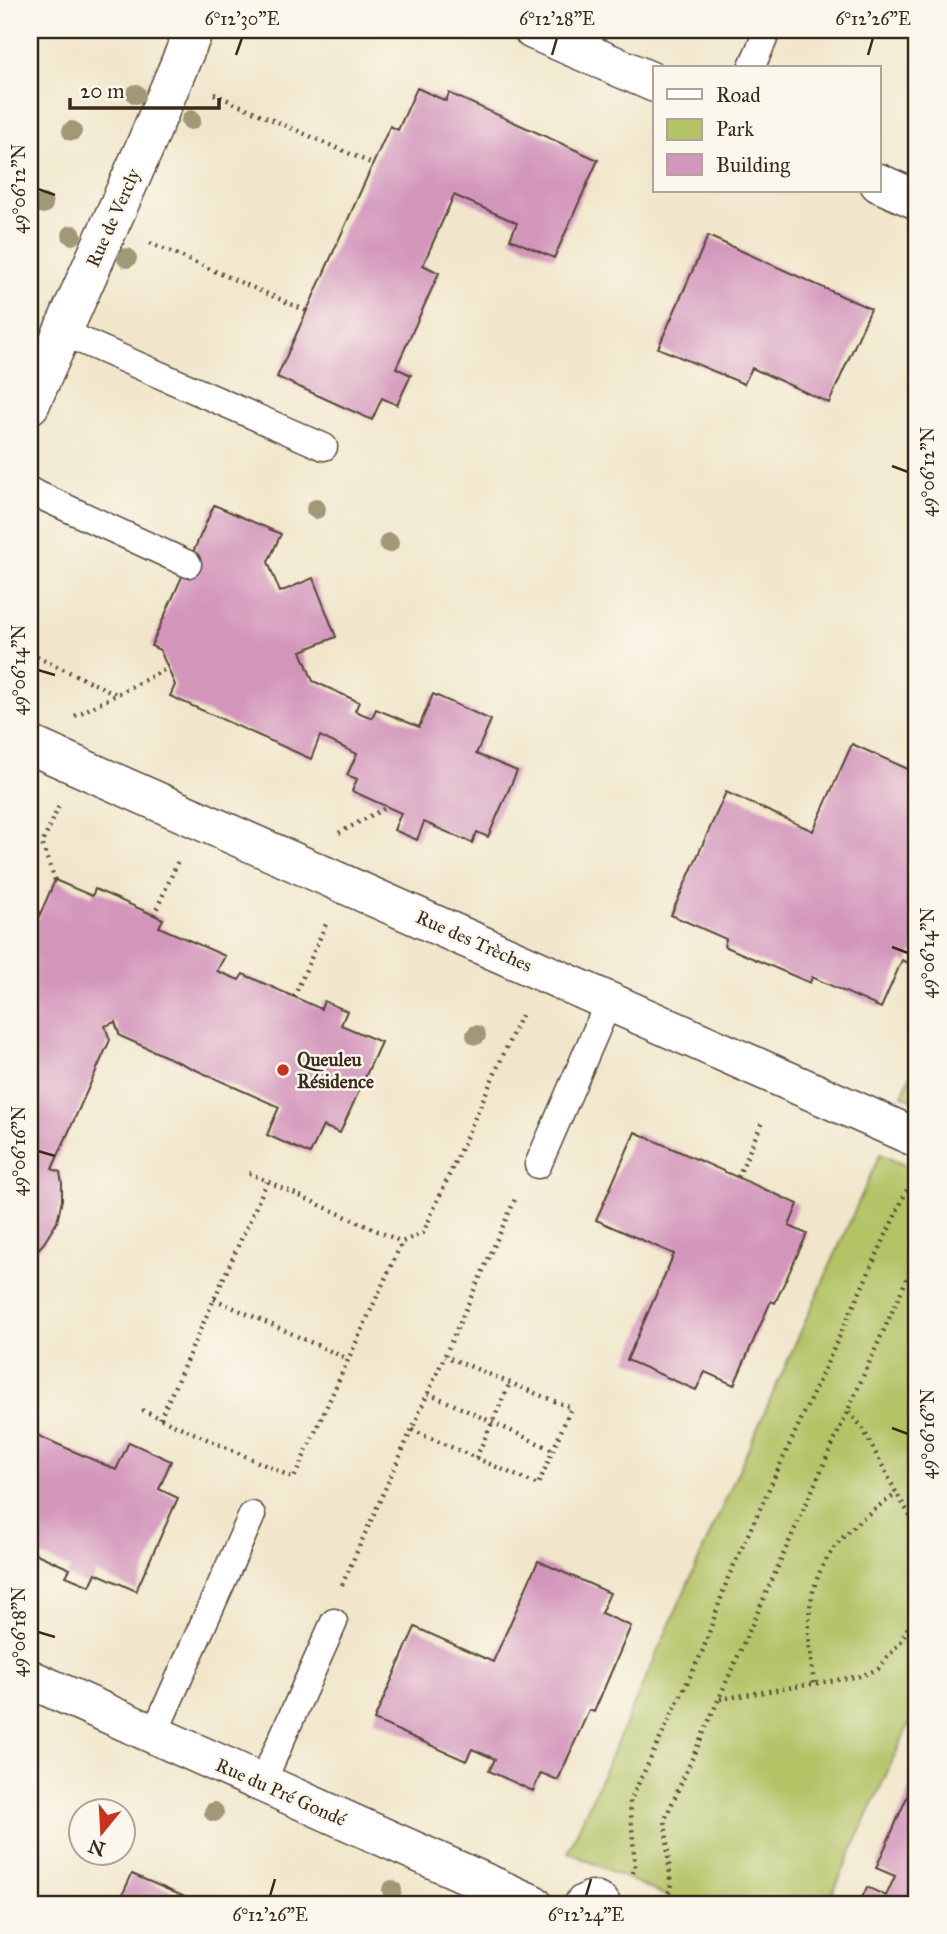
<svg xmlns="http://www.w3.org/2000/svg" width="947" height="1934" font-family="'IM FELL Great Primer',serif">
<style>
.green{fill:#b3c366;stroke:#777642;stroke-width:2}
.building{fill:#d396bb}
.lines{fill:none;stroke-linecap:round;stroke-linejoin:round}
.lane-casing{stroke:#564638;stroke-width:29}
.street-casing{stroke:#564638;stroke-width:41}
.path{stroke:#564638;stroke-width:4.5;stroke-dasharray:2 5;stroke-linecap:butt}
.lane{stroke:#fff;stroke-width:26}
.street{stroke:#fff;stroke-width:38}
.tree{fill:#a19878}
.ticks{fill:none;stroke:#3b2a1e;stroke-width:2.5}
.poi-dot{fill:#c8321e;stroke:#fbf7ec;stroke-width:2.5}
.labels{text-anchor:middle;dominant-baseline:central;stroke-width:5;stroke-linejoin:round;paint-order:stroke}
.street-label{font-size:19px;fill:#3b2a1e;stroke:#fbf7ec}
.poi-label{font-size:19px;font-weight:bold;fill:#3b2a1e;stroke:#fbf7ec;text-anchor:start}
.neatline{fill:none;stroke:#3b2a1e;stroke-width:2.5}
.ticks-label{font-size:18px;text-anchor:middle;fill:#3b2a1e}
</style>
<rect width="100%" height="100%" fill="#fbf7ec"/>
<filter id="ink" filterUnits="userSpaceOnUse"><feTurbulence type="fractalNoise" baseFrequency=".0143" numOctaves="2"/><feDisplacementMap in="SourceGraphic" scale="14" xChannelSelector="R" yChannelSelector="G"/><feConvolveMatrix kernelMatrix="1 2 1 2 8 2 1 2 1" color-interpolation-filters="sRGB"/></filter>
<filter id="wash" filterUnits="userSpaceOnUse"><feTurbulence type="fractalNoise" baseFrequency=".00686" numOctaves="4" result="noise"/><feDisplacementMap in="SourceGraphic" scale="28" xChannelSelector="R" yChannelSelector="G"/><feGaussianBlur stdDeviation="1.57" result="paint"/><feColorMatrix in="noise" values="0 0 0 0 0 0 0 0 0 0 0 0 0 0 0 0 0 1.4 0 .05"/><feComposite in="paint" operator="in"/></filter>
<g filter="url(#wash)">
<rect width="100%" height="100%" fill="#f1e6cb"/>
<path class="green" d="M917,1060V1102L902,1095Z
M880,1154L917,1171V1706L828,1904H684L568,1852Z"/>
<g id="blocks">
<path class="building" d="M417,88L446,101L449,93L598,160L554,258L510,239L517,223L454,195L423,265L439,273L396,368L411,375L397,405L382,398L372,420L277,377L390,126L398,130Z
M708,236L871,309L829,403L752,368L744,384L658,348Z
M214,505L281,534L268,562L280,592L313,578L336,637L301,651L313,681L359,702L355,711L372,718L376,709L419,727L433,694L491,720L476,754L517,771L488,837L477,832L472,843L424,822L417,840L394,830L401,813L352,791L357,779L347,775L357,754L320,736L311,759L170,696L175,685L160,650L151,646Z
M852,744L917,773V942L908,963L902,960L881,1008L812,977L810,983L724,946L726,939L671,915L726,792L813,831Z
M55,880L92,896L95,889L163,919L159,927L225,956L217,971L239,980L243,974L321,1009L324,1001L347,1011L341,1025L381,1042L340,1133L323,1126L310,1154L267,1135L279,1107L120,1036L115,1022L105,1026L110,1040L52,1169L60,1172L62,1183V1200L57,1222L44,1243L30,1258V924L32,917L38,919Z
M635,1132L798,1204L789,1226L807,1234L775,1303L771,1301L734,1385L705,1372L696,1390L627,1360L674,1254L596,1220Z
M30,1432L116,1470L129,1442L171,1461L159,1489L178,1498L136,1591L96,1573L90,1586L66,1576L70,1569L30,1551Z
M538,1561L610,1593L601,1613L631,1626L594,1712L589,1710L558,1780L541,1773L533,1791L489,1771L495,1759L472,1749L466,1761L374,1720L415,1627L493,1662Z
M917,1774V1904H859L867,1887L886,1896L895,1876L876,1868Z
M132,1874L201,1904H118Z"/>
</g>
</g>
<g filter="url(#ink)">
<use href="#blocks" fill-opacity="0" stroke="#564638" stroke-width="2"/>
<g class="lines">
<defs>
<path id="lane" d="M751,68L768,30
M62,332L324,447
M30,491L188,564
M538,1165L609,1001
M154,1734L252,1515
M262,1783L334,1622"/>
<path id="street" d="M533,30L655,83
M879,183L917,200
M30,405L146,144L194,30
M30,745L917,1138
M30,1679L533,1904
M584,1904L592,1900L601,1904"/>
</defs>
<use href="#lane" class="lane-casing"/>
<use href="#street" class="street-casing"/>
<path class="path" d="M214,94L373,164
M150,243L307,311
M37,657L116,694
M75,716L168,668
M339,833L387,807
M55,880L42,844L59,806
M154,915L179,859
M294,997L326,924
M249,1173L402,1242
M738,1177L763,1120
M214,1299L348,1359
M428,1393L553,1450
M142,1410L294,1478L402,1242L423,1233L522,1013
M849,1412L862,1427L897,1494L917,1527
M160,1419L267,1182
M412,1430L538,1485L571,1408L445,1356
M476,1458L510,1383
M342,1585L516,1197
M814,1683C810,1655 806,1624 812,1596C822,1549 858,1518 897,1494
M720,1699L861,1676L878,1669L901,1641L917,1610
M633,1873L635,1867L630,1801L703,1650L728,1578L911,1181
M660,1904L671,1889L665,1819L917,1256"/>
<use href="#lane" class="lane"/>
<use href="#street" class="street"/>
</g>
<g class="tree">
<circle cx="136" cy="94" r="10"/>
<circle cx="191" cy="120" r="10"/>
<circle cx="72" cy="131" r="10"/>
<circle cx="43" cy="204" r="10"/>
<circle cx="72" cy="235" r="10"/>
<circle cx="127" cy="258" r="10"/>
<circle cx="316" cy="509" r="10"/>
<circle cx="389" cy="543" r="10"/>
<circle cx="476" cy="1035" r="10"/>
<circle cx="214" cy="1812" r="10"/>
<circle cx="392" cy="1890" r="10"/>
</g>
</g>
<path class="ticks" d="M236,55L242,38M552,55L557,38M868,55L873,38M38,189L55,195M892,466L908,472M38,670L55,675M892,947L908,953M38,1151L55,1156M892,1428L908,1434M38,1632L55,1637M270,1896L275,1879M586,1896L591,1879"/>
<circle class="poi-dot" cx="283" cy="1070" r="7"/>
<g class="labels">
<g class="street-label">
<text transform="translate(113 218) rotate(-66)">Rue de Vercly</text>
<text transform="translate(474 941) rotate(24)">Rue des Trèches</text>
<text transform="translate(281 1792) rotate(24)">Rue du Pré Gondé</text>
</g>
<g class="poi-label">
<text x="297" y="1059">Queuleu<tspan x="297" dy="22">Résidence</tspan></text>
</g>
</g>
<rect width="947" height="1934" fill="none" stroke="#fbf7ec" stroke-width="77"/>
<rect x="653" y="66" width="228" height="126" fill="#fbf7ec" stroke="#aea59a" stroke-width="2"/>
<rect x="667" y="89" width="35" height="10" fill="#ffffff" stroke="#aea59a" stroke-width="2"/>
<text x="716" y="102" font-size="21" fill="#3b2a1e">Road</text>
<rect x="667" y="119" width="35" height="21" fill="#b3c366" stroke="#aea59a" stroke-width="2"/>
<text x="716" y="136" font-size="21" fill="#3b2a1e">Park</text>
<rect x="667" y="154" width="35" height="21" fill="#d396bb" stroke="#aea59a" stroke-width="2"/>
<text x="716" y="172" font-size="21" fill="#3b2a1e">Building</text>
<g transform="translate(102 1832) rotate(198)"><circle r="33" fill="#fbf7ec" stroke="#aea59a" stroke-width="2"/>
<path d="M0-5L12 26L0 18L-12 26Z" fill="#c8321e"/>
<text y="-10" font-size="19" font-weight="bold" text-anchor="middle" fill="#3b2a1e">N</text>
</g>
<path d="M70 98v10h149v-10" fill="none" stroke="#3b2a1e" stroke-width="3.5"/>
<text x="80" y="98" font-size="21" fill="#3b2a1e" stroke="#fbf7ec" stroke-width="5" paint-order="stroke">20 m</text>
<rect x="38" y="38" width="870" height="1858" class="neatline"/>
<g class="ticks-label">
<text x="242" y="25">6°12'30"E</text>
<text x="557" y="25">6°12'28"E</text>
<text x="873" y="25">6°12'26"E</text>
<text transform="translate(19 189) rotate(-90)" y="6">49°06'12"N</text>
<text transform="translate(928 472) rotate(-90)" y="6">49°06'12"N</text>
<text transform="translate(19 670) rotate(-90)" y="6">49°06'14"N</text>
<text transform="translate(928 953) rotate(-90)" y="6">49°06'14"N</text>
<text transform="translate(19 1151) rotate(-90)" y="6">49°06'16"N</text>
<text transform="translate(928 1434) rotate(-90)" y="6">49°06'16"N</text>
<text transform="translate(19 1632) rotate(-90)" y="6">49°06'18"N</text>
<text x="270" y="1921">6°12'26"E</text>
<text x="586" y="1921">6°12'24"E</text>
</g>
</svg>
